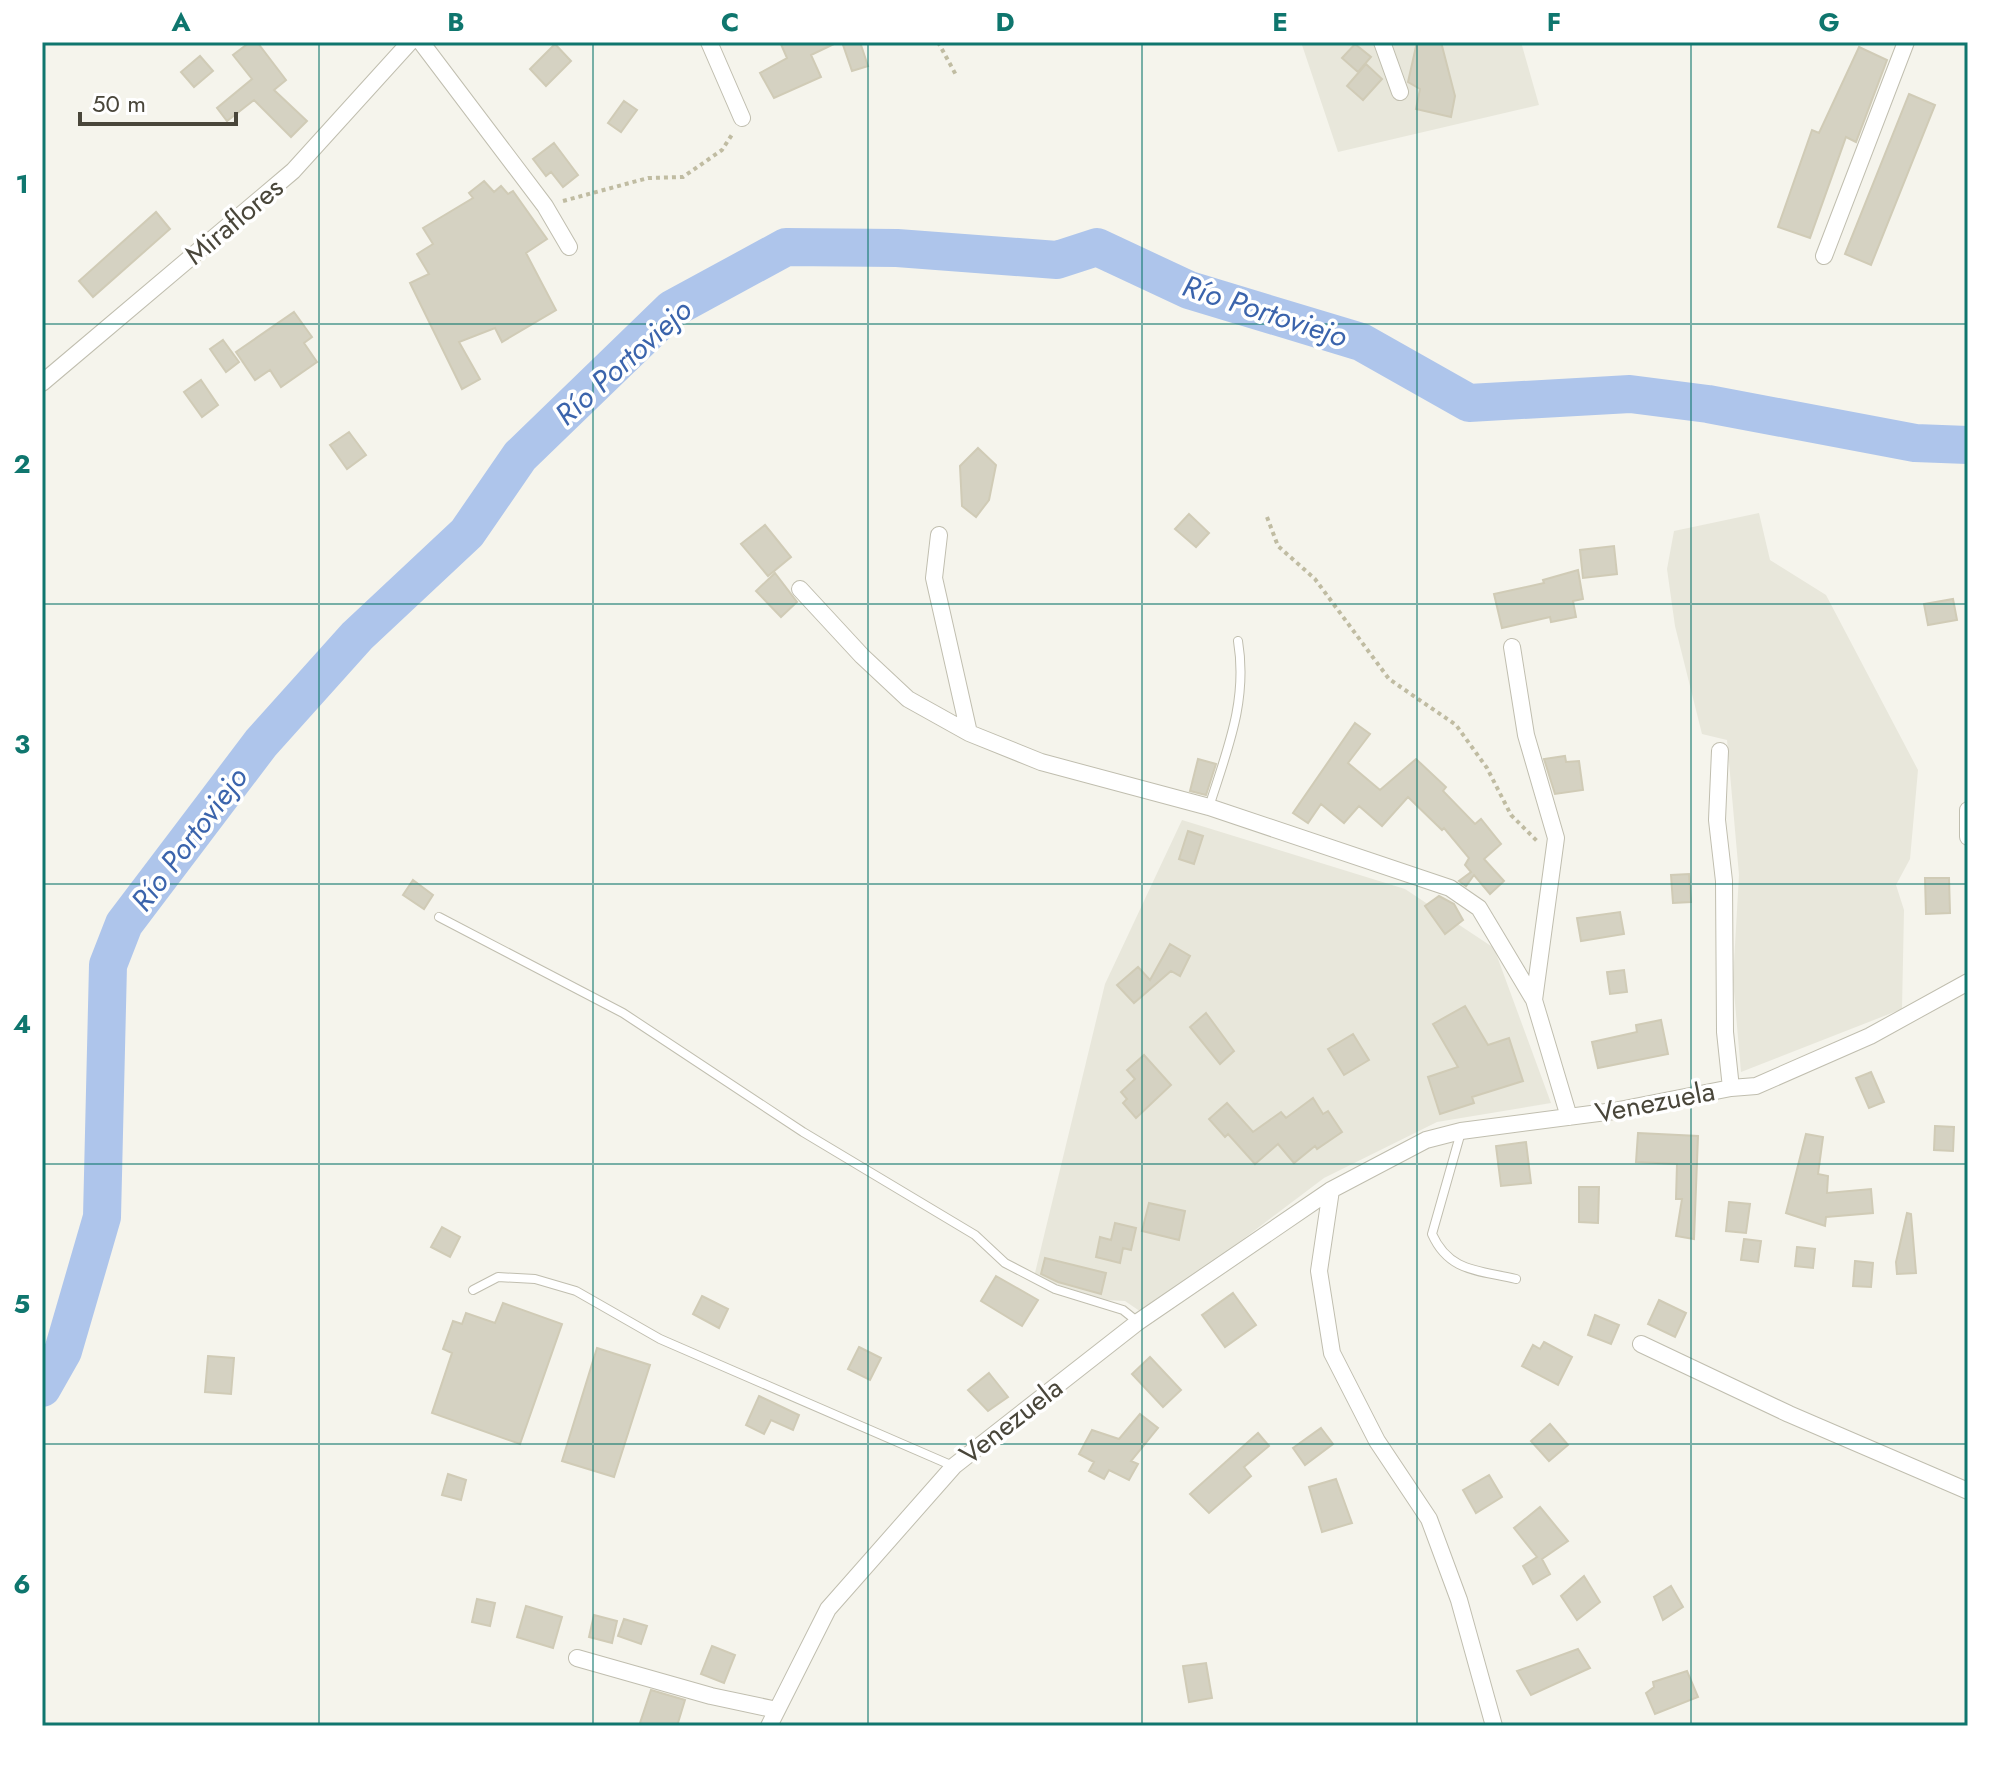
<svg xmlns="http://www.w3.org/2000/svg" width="2010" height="1768" font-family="Jost,sans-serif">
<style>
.residential{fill:#e8e7db}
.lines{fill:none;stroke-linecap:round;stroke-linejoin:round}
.river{stroke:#aec5eb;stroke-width:38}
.building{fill:#d5d2c2;stroke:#d0cbb6;stroke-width:2}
.lane-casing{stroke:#c0beaf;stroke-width:10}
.street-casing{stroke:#c0beaf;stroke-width:18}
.path{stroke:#c0bca2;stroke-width:4;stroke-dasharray:4 4;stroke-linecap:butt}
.lane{stroke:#fff;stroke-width:8}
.street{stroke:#fff;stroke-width:16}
.grid{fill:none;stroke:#0f766e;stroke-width:2;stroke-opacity:0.55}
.labels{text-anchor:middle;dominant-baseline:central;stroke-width:7;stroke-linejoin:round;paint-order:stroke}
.street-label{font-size:28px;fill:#49463a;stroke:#fff}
.water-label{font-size:30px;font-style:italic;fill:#3b64ac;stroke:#fff}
.neatline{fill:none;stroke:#0f766e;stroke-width:3}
.grid-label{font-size:26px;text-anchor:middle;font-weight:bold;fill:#0f766e}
</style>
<rect width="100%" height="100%" fill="#f5f4ec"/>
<path class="residential" d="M1301,42H1521L1539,105L1338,152Z
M1759,513L1770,560L1826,595L1918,770L1910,859L1896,885L1904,910L1902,1009L1741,1072L1733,980L1739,875L1727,740L1702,734L1675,626L1667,569L1674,531Z
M1182,820L1405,889L1494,948L1551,1103L1437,1122L1324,1178L1144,1314L1125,1301L1105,1300L1034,1277L1105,984Z"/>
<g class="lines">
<path class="river" d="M42,1388L63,1351L102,1217L108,965L124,924L261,743L357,636L467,533L520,456L672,309L786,247L897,248L1057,260L1097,247L1189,290L1361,342L1469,403L1630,394L1708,404L1915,443L1968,445"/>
</g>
<path class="building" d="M250,42H257L286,80L274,90L307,121L291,137L254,100L227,121L217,108L252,79L233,55Z
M780,42H838L811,55L821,77L774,98L760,73L787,58Z
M842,42H860L868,66L852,71Z
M1417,42H1441L1455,96L1451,117L1416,109L1420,89L1408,82Z
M555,44L571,61L546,86L530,69Z
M1355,44L1371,57L1358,72L1342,58Z
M1859,47L1887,60L1856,142L1846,137L1810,238L1778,227L1812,130L1819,133Z
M200,56L213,71L194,87L181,72Z
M1366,64L1382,79L1363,100L1347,86Z
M1909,94L1935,105L1871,265L1845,254Z
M624,101L637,110L621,132L608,123Z
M554,143L578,175L563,187L551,172L546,176L533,159Z
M484,181L494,192L501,186L508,194L513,191L547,239L526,253L556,310L502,342L495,328L459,342L480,379L462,389L410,283L429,274L417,254L433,244L423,228L473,198L469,193Z
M156,212L170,229L93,297L79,281Z
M294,312L312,337L304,343L317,362L281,387L270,370L255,380L236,352Z
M223,340L239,362L226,372L210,349Z
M201,380L218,405L202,417L184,392Z
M349,432L366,455L347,469L330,445Z
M978,448L996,465L989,500L976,517L962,506L960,466Z
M1189,514L1209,533L1196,547L1175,529Z
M765,525L791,557L768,576L741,544Z
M1614,546L1617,574L1583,578L1580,550Z
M1578,570L1583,599L1573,601L1576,617L1551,622L1550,617L1502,628L1494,594L1544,583L1543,580Z
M775,573L797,602L781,617L756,591Z
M1953,599L1957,620L1928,625L1924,604Z
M1355,723L1370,734L1348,763L1380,790L1416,759L1446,787L1443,791L1475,824L1481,819L1501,844L1484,859L1504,881L1490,894L1474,875L1466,886L1459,881L1471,872L1465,865L1469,858L1444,828L1442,830L1408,797L1382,826L1359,806L1344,823L1321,804L1308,823L1293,813Z
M1565,756L1566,762L1579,761L1583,790L1555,794L1544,759Z
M1198,759L1216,764L1206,795L1190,791Z
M1188,831L1203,836L1194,864L1179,859Z
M1689,874L1691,902L1673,903L1671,875Z
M1925,878H1949L1950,913L1926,914Z
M413,880L433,895L424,909L403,895Z
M1439,896L1454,904L1463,920L1445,934L1425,906Z
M1620,912L1624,934L1581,941L1577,918Z
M1170,944L1190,956L1180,976L1171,971L1134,1003L1117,985L1138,967L1150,980Z
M1624,970L1627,992L1610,994L1607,972Z
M1465,1006L1488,1045L1509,1038L1523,1081L1472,1097L1474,1103L1440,1114L1428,1077L1458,1067L1433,1024Z
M1206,1013L1234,1051L1220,1064L1190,1027Z
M1661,1020L1668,1054L1598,1068L1592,1042L1637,1032L1636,1025Z
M1353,1034L1369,1060L1344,1075L1328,1049Z
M1144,1055L1171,1085L1136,1118L1123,1103L1127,1099L1121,1092L1135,1079L1127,1070Z
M1871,1072L1884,1102L1869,1108L1856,1078Z
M1313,1098L1323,1114L1328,1111L1342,1132L1317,1149L1315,1146L1294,1163L1278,1144L1255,1164L1228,1134L1225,1137L1209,1119L1227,1103L1253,1132L1281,1112L1286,1118Z
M1935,1126L1954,1127L1953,1151L1934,1150Z
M1638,1133L1698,1136L1694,1239L1676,1236L1682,1199H1676L1677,1164L1636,1162Z
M1806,1134L1823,1137L1818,1174L1828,1176L1827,1193L1871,1189L1873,1213L1826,1217L1825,1226L1786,1213Z
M1526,1142L1531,1183L1501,1186L1496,1146Z
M1579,1187H1599L1598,1223L1579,1222Z
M1729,1202L1750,1204L1746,1233L1726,1231Z
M1149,1203L1185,1211L1179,1240L1142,1231Z
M1907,1213L1911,1214L1916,1273L1897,1274L1896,1262Z
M1115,1223L1136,1228L1131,1250L1123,1248L1120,1263L1096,1257L1100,1237L1111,1240Z
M442,1227L460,1237L450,1257L431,1247Z
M1744,1239L1761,1241L1758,1262L1741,1260Z
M1797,1247L1815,1249L1813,1268L1795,1266Z
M1045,1258L1106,1273L1101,1294L1058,1282L1041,1274Z
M1855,1261L1873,1263L1871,1287L1853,1286Z
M996,1276L1038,1300L1022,1326L981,1301Z
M1233,1293L1256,1325L1225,1347L1202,1315Z
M702,1296L728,1309L719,1328L693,1314Z
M1659,1300L1686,1313L1675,1337L1648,1324Z
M503,1303L562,1324L520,1444L432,1413L452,1353L443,1349L453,1321L462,1324L466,1313L495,1323Z
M1595,1315L1619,1325L1611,1344L1588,1335Z
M1544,1342L1572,1357L1558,1385L1522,1366L1533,1345L1540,1349Z
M859,1347L881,1358L870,1380L848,1369Z
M597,1348L650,1365L614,1477L562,1461Z
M208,1356L234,1358L231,1394L205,1392Z
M1150,1357L1181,1390L1163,1407L1132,1374Z
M989,1373L1008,1397L988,1411L968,1390Z
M759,1396L799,1415L793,1430L771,1420L764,1434L746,1425Z
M1140,1414L1158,1428L1131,1461L1138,1464L1129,1480L1109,1470L1104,1479L1089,1471L1094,1462L1079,1454L1092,1430L1119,1439Z
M1550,1424L1568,1445L1549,1461L1531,1441Z
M1321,1428L1333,1444L1305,1465L1293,1448Z
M1258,1433L1269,1446L1244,1467L1251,1476L1209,1513L1190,1494Z
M448,1474L466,1480L461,1500L442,1495Z
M1489,1475L1502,1497L1476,1513L1463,1490Z
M1336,1479L1352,1523L1322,1532L1309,1487Z
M1540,1507L1568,1541L1542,1559L1550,1574L1533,1584L1523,1566L1537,1557L1514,1528Z
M1584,1576L1600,1602L1577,1620L1561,1596Z
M1671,1586L1683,1607L1663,1620L1654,1597Z
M477,1599L495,1603L490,1626L472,1622Z
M526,1606L562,1617L553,1648L517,1637Z
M594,1615L617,1621L612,1643L589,1637Z
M624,1619L647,1626L641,1644L618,1636Z
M712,1646L735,1655L724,1683L701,1674Z
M1578,1649L1590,1668L1531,1695L1517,1671Z
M1206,1663L1212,1698L1189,1702L1183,1666Z
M1687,1671L1698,1697L1655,1714L1646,1693L1654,1687L1653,1682Z
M651,1690L685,1700L677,1726H639Z"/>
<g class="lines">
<defs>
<path id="lane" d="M1209,807C1227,750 1248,701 1238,641
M439,917L623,1013L803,1132L975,1235L1005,1263L1055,1289L1123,1310L1138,1322
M1461,1132L1432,1234C1449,1272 1478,1270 1516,1279
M473,1290L498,1277L535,1279L576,1291L660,1339L953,1466"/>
<path id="street" d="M421,42L545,206L569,247
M709,42L742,118
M1382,42L1400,92
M1824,256L1906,42
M42,383L293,171L410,42
M939,535L934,578L969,733
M800,589L862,656L908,699L969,733L1041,762L1209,807L1450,888L1479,908L1534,1000L1569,1117
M1512,647L1526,735L1556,838L1534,1000
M1720,751L1717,820L1724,881L1725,1032L1731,1088
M1968,810V837
M1331,1190L1319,1271L1332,1353L1377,1441L1429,1519L1459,1600L1494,1726
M1641,1344L1789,1414L1968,1491
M577,1658L711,1696L777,1710
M769,1726L828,1609L954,1466L1138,1322L1331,1190L1426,1140L1461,1131L1614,1111L1731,1088L1756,1086L1870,1036L1968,982"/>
</defs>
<use href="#lane" class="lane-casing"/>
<use href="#street" class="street-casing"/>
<path class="path" d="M938,42L956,75
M563,201L648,178L683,177L722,150L733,133
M1267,517L1278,546L1315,579L1389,679L1456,725L1487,768L1511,815L1538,842"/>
<use href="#lane" class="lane"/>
<use href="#street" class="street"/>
</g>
<path class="grid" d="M319,42V1726M593,42V1726M868,42V1726M1142,42V1726M1417,42V1726M1691,42V1726M42,324H1968M42,604H1968M42,884H1968M42,1164H1968M42,1444H1968"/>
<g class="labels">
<g class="street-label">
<text transform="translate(234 221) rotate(-40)">Miraflores</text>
<text transform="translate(1655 1102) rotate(-11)">Venezuela</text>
<text transform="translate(1011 1421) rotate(-38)">Venezuela</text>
</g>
<g class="water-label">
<text transform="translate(1265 311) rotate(18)">Río Portoviejo</text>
<text transform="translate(623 362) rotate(-42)">Río Portoviejo</text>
<text transform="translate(189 839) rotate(-53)">Río Portoviejo</text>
</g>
</g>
<rect width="2010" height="1768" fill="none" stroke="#ffffff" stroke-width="88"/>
<path d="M80 112v12h156v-12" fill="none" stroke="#49463a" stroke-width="4"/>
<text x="92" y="112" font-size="24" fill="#49463a" stroke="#ffffff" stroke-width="6" paint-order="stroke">50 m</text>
<rect x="44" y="44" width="1922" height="1680" class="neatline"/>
<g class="grid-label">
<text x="181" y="31">A</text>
<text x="456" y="31">B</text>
<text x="730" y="31">C</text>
<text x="1005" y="31">D</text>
<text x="1280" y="31">E</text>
<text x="1554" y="31">F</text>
<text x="1829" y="31">G</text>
<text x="22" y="193">1</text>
<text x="22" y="473">2</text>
<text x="22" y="753">3</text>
<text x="22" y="1033">4</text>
<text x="22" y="1313">5</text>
<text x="22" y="1593">6</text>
</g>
</svg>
